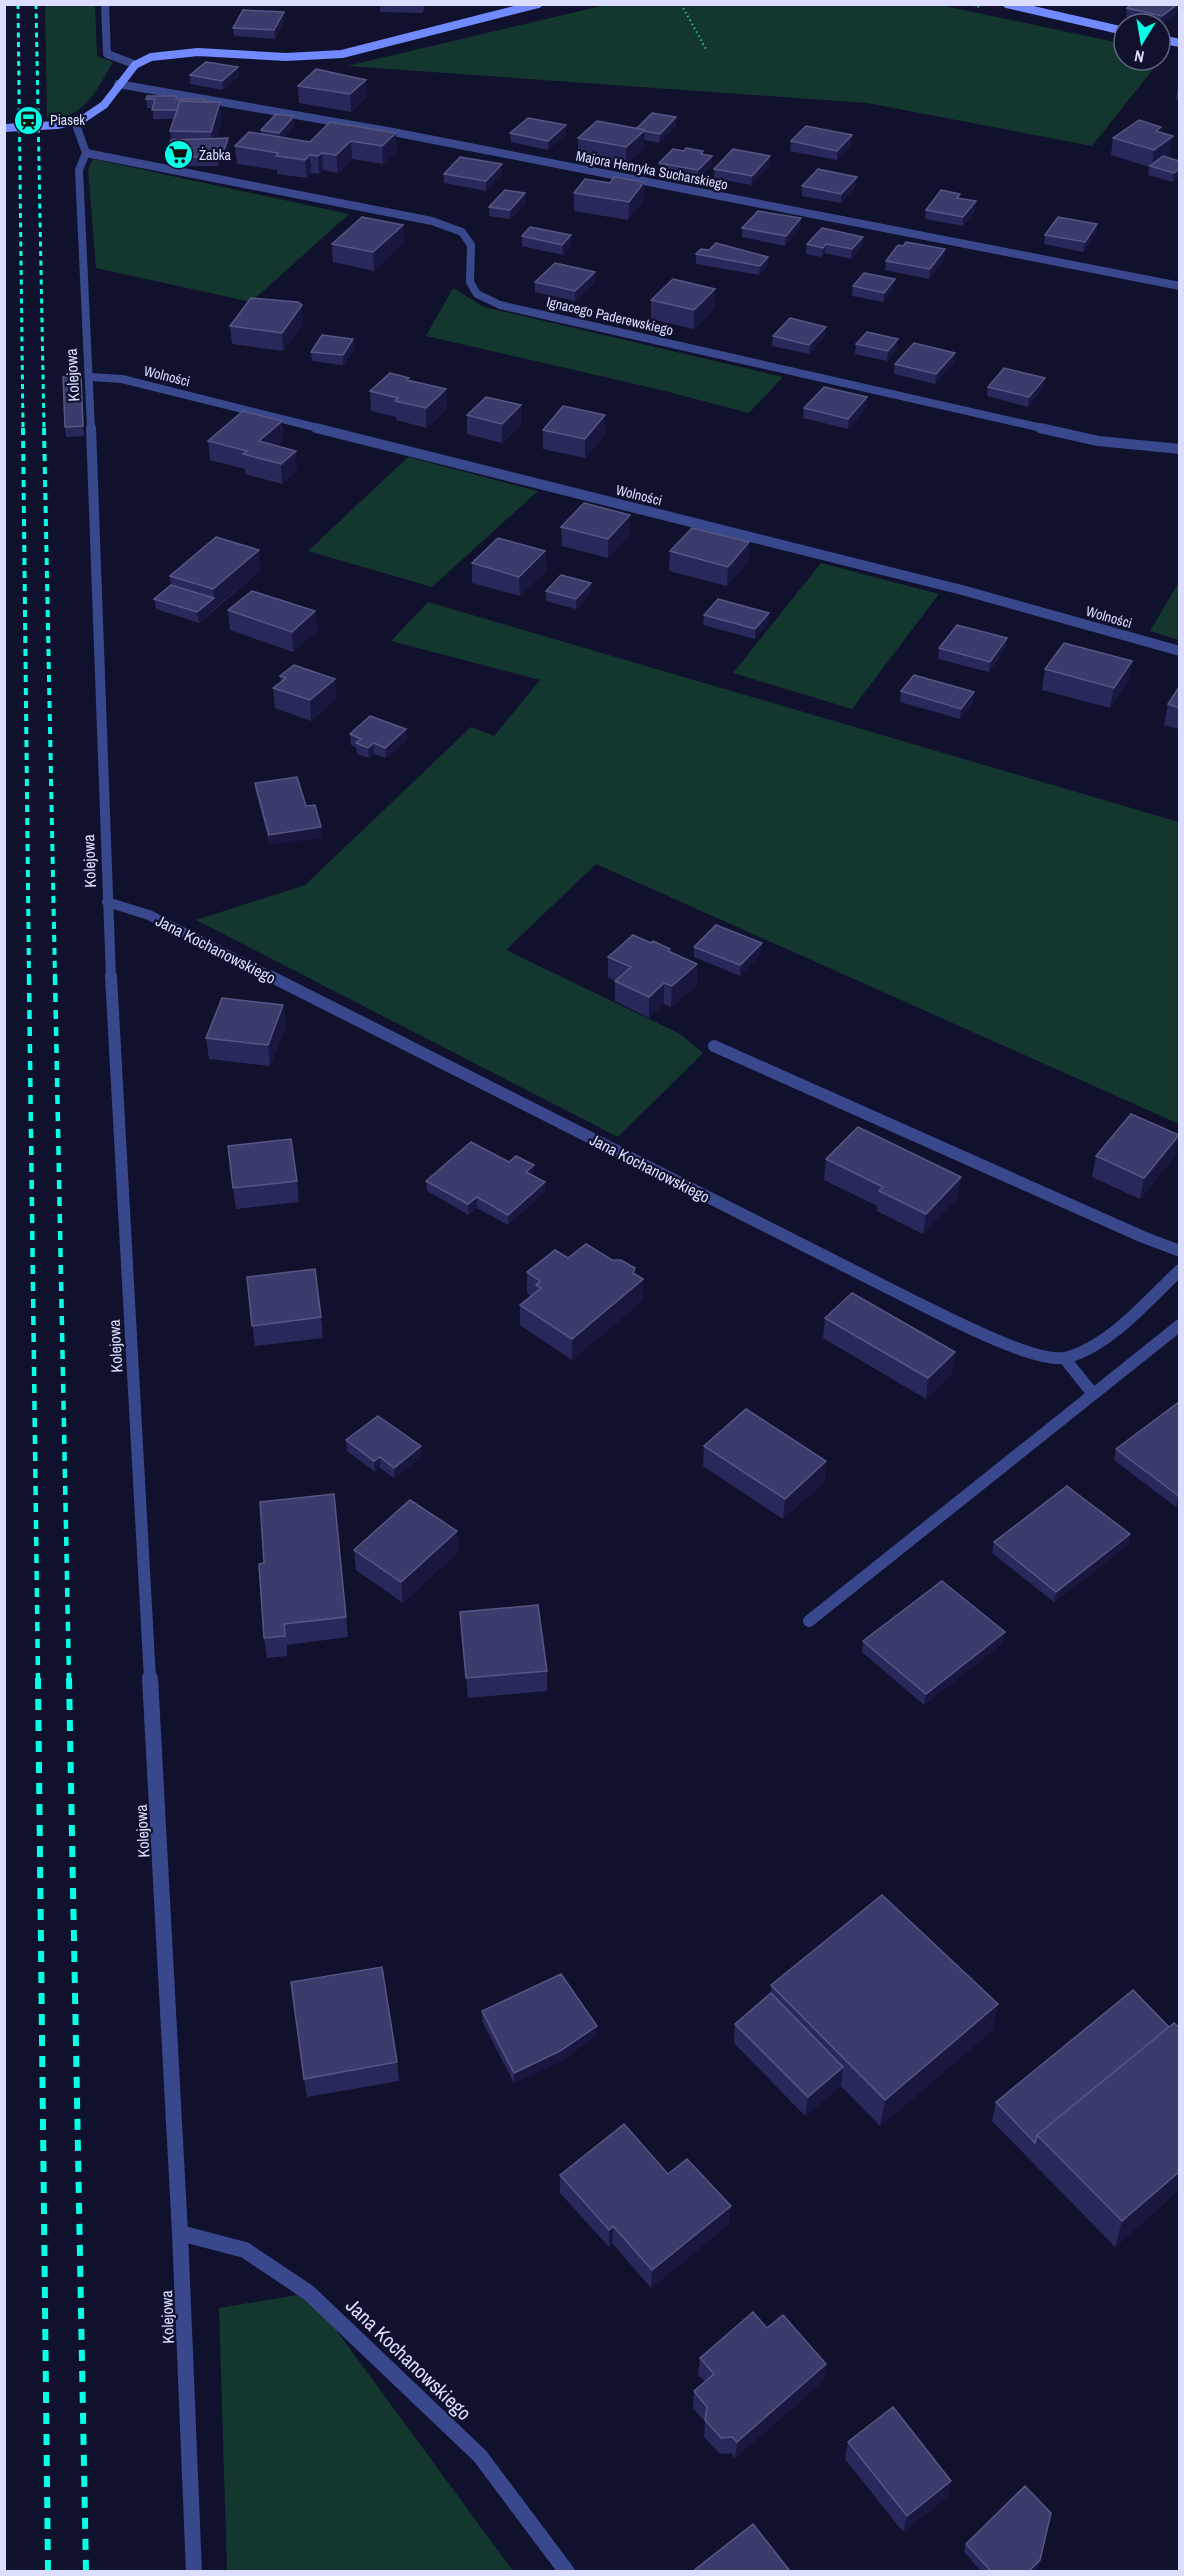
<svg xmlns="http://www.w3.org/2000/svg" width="1184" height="2576" font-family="'Archivo Narrow',sans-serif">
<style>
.green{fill:#13362e}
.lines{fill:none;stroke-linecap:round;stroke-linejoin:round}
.path{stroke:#2bc39b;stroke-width:2;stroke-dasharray:1.5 3;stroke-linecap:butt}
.lane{stroke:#39478d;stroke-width:12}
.street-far3{stroke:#39478d;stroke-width:8}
.street-far2{stroke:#39478d;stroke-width:10}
.street-far1{stroke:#39478d;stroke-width:12}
.street{stroke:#39478d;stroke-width:16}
.secondary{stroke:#728aff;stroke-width:8}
.rail-far3{stroke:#07ffe6;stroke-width:3;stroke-dasharray:5 4.5;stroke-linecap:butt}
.rail-far2{stroke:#07ffe6;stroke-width:4;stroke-dasharray:7 6;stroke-linecap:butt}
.rail-far1{stroke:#07ffe6;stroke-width:4.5;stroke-dasharray:9 8;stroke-linecap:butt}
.rail{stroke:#07ffe6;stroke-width:6;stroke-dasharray:11 10;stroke-linecap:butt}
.wall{fill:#28295a}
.shaded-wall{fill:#171740}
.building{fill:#3c3c6c;stroke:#555683;stroke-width:1.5}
.labels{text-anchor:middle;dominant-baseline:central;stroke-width:4.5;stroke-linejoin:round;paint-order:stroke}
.far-poi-label{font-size:14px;fill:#dbdeff;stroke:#10112c;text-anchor:start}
.far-street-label{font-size:14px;fill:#dbdeff;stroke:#10112c}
.street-label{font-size:16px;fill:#dbdeff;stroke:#10112c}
.near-street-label{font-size:20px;fill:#dbdeff;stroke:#10112c}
</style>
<rect width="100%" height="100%" fill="#10112c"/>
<path class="green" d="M45,5H95L97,56L113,62C97,89 84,121 47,118Z
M605,5H940L1124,44V60H1160V52L1166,53L1092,146L867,103L347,66Z
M93,159L349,214L251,302L96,268L88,169Z
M453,288L484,307L783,377L749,413L661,390L426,336Z
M408,457L538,491L432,587L308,551Z
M821,563L939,594L852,709L733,673Z
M1179,582V640L1150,631Z
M428,602L1179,822V1124L596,864L506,950L680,1034L703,1053L618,1137L196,920L305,885L471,727L494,736L540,680L391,641Z
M309,2293L513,2571H227L219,2308Z"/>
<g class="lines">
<path class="path" d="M681,4L706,49
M969,4L980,7"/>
<path class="lane" d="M714,1046L1143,1237L1180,1251
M1065,1359L1093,1394
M809,1621L1180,1325"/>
<path class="street-far3" d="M105,4L107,54L134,64
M118,84L393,132L1180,286
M75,122L86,153L79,170L91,429
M86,153L432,221L462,232L471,245L470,282L477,294L500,305L1046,429
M89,377L122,379L322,429"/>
<path class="street-far2" d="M91,428L111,978
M316,428L962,590L1180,651
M1040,428L1098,441L1180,449
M107,902L149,915L273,978"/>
<path class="street-far1" d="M111,976L150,1679
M270,976L908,1298C939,1313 1039,1367 1069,1357C1113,1343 1148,1300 1180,1270"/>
<path class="street" d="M150,1678L180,2233L194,2572
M180,2233L245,2250L309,2293L480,2456L567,2572"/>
<path class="secondary" d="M1007,4L1124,31
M1160,39L1180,43
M4,128L57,125L83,119L104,105L135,65L151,57L198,52L286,57L342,54L538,4"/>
<path class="rail-far3" d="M18,4L23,429
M36,4L44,429"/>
<path class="rail-far2" d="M23,428L29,978
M44,428L55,978"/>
<path class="rail-far1" d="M29,976L38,1679
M55,976L69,1679"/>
<path class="rail" d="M38,1678L48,2572
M69,1678L86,2572"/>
</g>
<path class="wall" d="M380,4H425L423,13L380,12Z
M1178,4L1177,13L1160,25V24H1156L1126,17L1127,8Z
M284,12V21L275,39L234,36L233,28Z
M238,67L239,76L223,90L190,84V75Z
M1179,81V101L1176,100L1178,82Z
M298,86L367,97L351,112L299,103Z
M177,96V99L204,102L222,119L216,139L228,138L229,147L225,160L220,159L218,166H183L182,161L168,160L167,151L171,140L170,131L174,119H153V108H147L146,99Z
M330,122L397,150L383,164L352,159L338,173L323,170L319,174L311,173L307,178L277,174V170L237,164L235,146L261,134V130L294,126L284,138L310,142Z
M676,126L659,143L644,140V148L626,165L578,156V138L637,128Z
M510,133L566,134L548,150L511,142Z
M1160,133L1170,154L1166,157L1179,161L1173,182L1148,175L1149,167L1111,155L1113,138Z
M852,135L851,145L837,160L790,151L791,141Z
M703,154L712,165L698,180L659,172V163Z
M770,165L751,185L714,178V169Z
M444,174H502L486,191L444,183Z
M644,182V200L628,220L574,211V193L610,183Z
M802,186H856L841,203L802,196Z
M960,194L959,198L976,201L975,211L963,226L925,219L926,210Z
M526,203L510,219L489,216V207Z
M1097,224L1096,234L1083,252L1044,244L1045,235Z
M403,225L404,243L374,271L333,262L332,244Z
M801,227L785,246L742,237V228Z
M571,235V245L563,255L522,246V236Z
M863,237L862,246L851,259L825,253L822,257L806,254L807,244Z
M709,250L768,257V266L759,275L696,264V254Z
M945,259L929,279L885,270L886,261Z
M535,282H595L575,301L535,292Z
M853,286L894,289L883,302L852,296Z
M651,300L715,308L694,329L651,319Z
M303,324L283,351L232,344L230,326Z
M773,336H825L809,354L772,346Z
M353,339L354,349L343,365L312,361L311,352Z
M898,339V349L887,361L855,354L856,344Z
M954,362L935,384L894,374L895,364Z
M81,375L82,385L84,436L66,437L65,427Z
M988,387L1043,388L1028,407L987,396Z
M446,389L447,409L426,428L396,420V417L371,411L370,391Z
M867,407L848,429L803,418L804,408Z
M467,415L521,425L502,443L467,434Z
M605,415V434L585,458L543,449V430Z
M284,440L277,446L297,470L282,484L245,474V469L210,460L208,441Z
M630,515V534L608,558L562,546L561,527Z
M749,542L748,562L727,586L669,571L670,551Z
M545,551L546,571L520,596L472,583V563Z
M261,570L199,623L156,609L154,599L171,585L170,576Z
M546,591L591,593L576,609L546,601Z
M228,610L315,611L317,631L293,652L230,630Z
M769,613L768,623L755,639L703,625L704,615Z
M1007,638L1006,648L989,672L938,659L939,648Z
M1045,669L1129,681L1110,708L1042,690Z
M280,676L335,679L336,699L311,721L275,708L273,688L281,682Z
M1179,687V729L1164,725L1168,704Z
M901,691L973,703L960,719L900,702Z
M406,729L407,740L386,758L374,754L369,758L357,754L356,747L351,745L350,734Z
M255,783L306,806L322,837L270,845L256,793Z
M694,947L761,954L740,976L694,957Z
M608,957L697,985L671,1007L664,1004L649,1018L615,1001V981L608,977Z
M283,1005L286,1026L270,1066L209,1059L206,1038Z
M228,1146L297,1181L299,1202L236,1209Z
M1096,1156H1175L1140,1199L1092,1177Z
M826,1159L958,1197L923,1234L877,1211V1206L824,1180Z
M509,1162L545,1182V1192L508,1225L477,1208L469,1215L427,1191L426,1181Z
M568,1258L634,1274L643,1300L572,1360L520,1325V1305L531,1296L527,1293V1272Z
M247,1277L321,1317L323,1338L255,1346Z
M825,1318L955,1352L952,1373L926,1399L823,1338Z
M1179,1402V1505L1176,1507L1114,1460L1116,1449Z
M346,1440L421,1446V1457L394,1478L380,1468L375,1472L347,1451Z
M704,1446L826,1461L824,1482L783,1519L703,1466Z
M334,1494L348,1637L287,1645V1656L267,1658L264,1638Z
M1130,1534L1128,1545L1054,1602L992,1553L994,1542Z
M354,1550L459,1551L403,1603L356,1570Z
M460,1612L547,1671V1691L468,1698Z
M863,1641L1003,1643L924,1705L862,1652Z
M771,1985L998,2004L992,2031L880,2126L841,2086L805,2116L734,2043L735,2024L771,1993Z
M482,2011L596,2036L561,2061L514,2083L482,2021Z
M397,2062L399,2081L307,2097L304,2079Z
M996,2102L1179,2190L1115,2247L992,2121Z
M668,2174L729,2224L651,2288L613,2244L609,2247L560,2193V2175Z
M767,2328L826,2364L823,2381L735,2458L731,2453L720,2454L704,2437L705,2422L693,2408L694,2391L705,2382L698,2375L700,2358Z
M848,2442L951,2481L947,2497L903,2532L845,2459Z
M966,2544L1040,2560L1038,2568L1034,2571H981L964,2552Z"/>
<path class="shaded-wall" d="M1178,4L1177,13L1160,25L1162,16Z
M284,12V21L275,39L274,30Z
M238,67L239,76L223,90L222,81Z
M366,80L367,97L351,112L350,94Z
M220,102L222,119L213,150L211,132Z
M294,116V126L280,142L279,133Z
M676,117V126L659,143L660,134Z
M566,125V134L548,150V141Z
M645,130L644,148L626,165V147Z
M396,133L397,150L383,164L382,146Z
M852,135L851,145L837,160V151Z
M1173,136L1170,154L1153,167L1152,166L1154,150Z
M228,138L229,147L225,160L224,150Z
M351,141L352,159L338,173L336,155Z
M220,150V159L218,166L217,157Z
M322,153L323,170L319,174L318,156Z
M310,155L311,173L307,178L305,160Z
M712,156V165L698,180V170Z
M770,156V165L751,185L752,176Z
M502,164V174L486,191V181Z
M1179,169V177L1173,182L1174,173Z
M857,177L856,186L841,203V194Z
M644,182V200L628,220L629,202Z
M525,193L526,203L510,219V210Z
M976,201L975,211L963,226V217Z
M801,218V227L785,246L786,236Z
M1097,224L1096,234L1083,252L1085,242Z
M403,225L404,243L374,271L373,252Z
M571,235V245L563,255L562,245Z
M863,237L862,246L851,259L852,249Z
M826,244L825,253L822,257L823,248Z
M945,249V259L929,279L930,269Z
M768,257V266L759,275L760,266Z
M595,272V282L575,301V291Z
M895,279L894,289L883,302L884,293Z
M715,289V308L694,329V310Z
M302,305L303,324L283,351L282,333Z
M826,327L825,336L809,354V345Z
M353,339L354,349L343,365V355Z
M898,339V349L887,361L888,351Z
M955,353L954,362L935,384L936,374Z
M81,375L82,385L84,436L83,426Z
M1045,378L1043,388L1028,407L1029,397Z
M446,389L447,409L426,428V408Z
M867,397V407L848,429V419Z
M521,405V425L502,443V424Z
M605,415V434L585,458V439Z
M282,421L284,440L262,459L259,441Z
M296,451L297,470L282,484L281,464Z
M630,515V534L608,558V539Z
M749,542L748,562L727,586L728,567Z
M259,550L261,570L215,608L213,589Z
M545,551L546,571L520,596L519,577Z
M591,583V593L576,609V599Z
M214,598L215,608L199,623L197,612Z
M315,611L317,631L293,652L292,632Z
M769,613L768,623L755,639V629Z
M1007,638L1006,648L989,672L990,662Z
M1132,661L1129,681L1110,708L1114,688Z
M335,679L336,699L311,721L310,700Z
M974,692L973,703L960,719L961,709Z
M406,729L407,740L386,758L385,748Z
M374,743V754L369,758L368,748Z
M321,827L322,837L270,845L269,835Z
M762,943L761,954L740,976V965Z
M697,964V985L671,1007L672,986Z
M664,983V1004L649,1018V997Z
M283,1005L286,1026L270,1066L268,1045Z
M1179,1135L1175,1156L1140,1199L1144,1178Z
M534,1165V1176L526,1172Z
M961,1177L958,1197L923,1234L926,1214Z
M545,1182V1192L508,1225V1215Z
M477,1197V1208L469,1215L468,1204Z
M635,1268L634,1287L643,1279V1300L572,1360V1339L633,1273Z
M955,1352L952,1373L926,1399L928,1378Z
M421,1446V1457L394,1478V1468Z
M380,1457V1468L375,1472L374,1461Z
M826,1461L824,1482L783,1519L785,1499Z
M1179,1496V1505L1176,1507Z
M457,1531L459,1551L403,1603L401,1582Z
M1130,1534L1128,1545L1054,1602L1056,1592Z
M1005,1632L1003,1643L924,1705L926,1694Z
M998,2004L992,2031L880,2126L885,2100Z
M597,2026L596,2036L561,2061L514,2083V2073Z
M843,2067L841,2086L805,2116L808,2097Z
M1179,2172V2190L1115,2247L1122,2221Z
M731,2206L729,2224L651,2288L652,2270Z
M613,2226V2244L609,2247V2230Z
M826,2364L823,2381L735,2458L737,2442Z
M951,2481L947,2497L903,2532L907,2516Z
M1040,2560L1038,2568L1034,2571H1029Z"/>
<path class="building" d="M1132,4H1178L1162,16L1127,8Z
M243,10L284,12L274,30L233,28Z
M206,62L238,67L222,81L190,75Z
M316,69L366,80L350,94L298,86Z
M147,96H177L176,99H204V102L180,101L177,110H152L155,99H146Z
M180,101L220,102L211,132L170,131Z
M652,113L676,117L660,134L644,131L645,130L637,128Z
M276,114L294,116L279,133L261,130Z
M528,118L566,125L548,141L510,133Z
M1139,120L1161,127L1156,131L1173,136L1154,150L1113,138Z
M597,121L645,130L626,147L578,138Z
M330,122L396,133L382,146L351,141L336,155L322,153L318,156L310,155L305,160L276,156L278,153L235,146L249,132L310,142Z
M806,126L852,135L837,151L791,141Z
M228,138L224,150H220L217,157H182L184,151H167L171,140Z
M686,148L703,151L701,154L712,156L698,170L659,163L673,149L684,151Z
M733,149L770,156L752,176L714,169Z
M1163,156L1179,161V169L1174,173L1150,166Z
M460,157L502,164L486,181L444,174Z
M818,169L857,177L841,194L802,186Z
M614,177L644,182L629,202L574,193L585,179L610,183Z
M505,190L525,193L510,210L489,207Z
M941,190L960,194L957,198L976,201L963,217L926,210Z
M758,211L801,218L786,236L742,228Z
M362,217L403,225L373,252L332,244Z
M1058,217L1097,224L1085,242L1045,235Z
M530,227L571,235L562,245L522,236Z
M822,228L863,237L852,249L826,244L823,248L807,244Z
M906,242L945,249L930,269L886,261L898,245L903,246Z
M716,243L768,257L760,266L696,254L701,249L709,250Z
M555,263L595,272L575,291L535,282Z
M864,273L895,279L884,293L853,286Z
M673,279L715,289L694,310L651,300Z
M251,298L298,302L302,305L282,333L230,326Z
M790,318L826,327L809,345L773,336Z
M867,332L898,339L888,351L856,344Z
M322,335L353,339L343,355L311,352Z
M914,343L955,353L936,374L895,364Z
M1004,368L1045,378L1029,397L988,387Z
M390,373L409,378L407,380L446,389L426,408L395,401L398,398L370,391Z
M81,375L83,426L65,427L63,377Z
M824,387L867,397L848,419L804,408Z
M486,397L521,405L502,424L467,415Z
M563,406L605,415L585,439L543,430Z
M243,411L282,421L259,441L296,451L281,464L243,454L247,451L208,441Z
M584,503L630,515L608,539L561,527Z
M692,528L749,542L728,567L670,551Z
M216,537L259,550L213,589L170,576Z
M498,538L545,551L519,577L472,563Z
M561,575L591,583L576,599L546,591Z
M171,585L214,598L197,612L154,599Z
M252,591L315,611L292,632L228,610Z
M718,599L769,613L755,629L704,615Z
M957,625L1007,638L990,662L939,648Z
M1064,643L1132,661L1114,688L1045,669Z
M294,665L335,679L310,700L273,688L286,678L280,676Z
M914,675L974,692L961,709L901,691Z
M1179,687V708L1168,704Z
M370,716L406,729L385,748L374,743L368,748L356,743L361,739L350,734Z
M297,777L306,806L315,805L321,827L269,835L255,783Z
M716,925L762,943L740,965L694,947Z
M633,935L651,943L653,941L670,949L668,951L697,964L672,986L664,983L649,997L615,981L631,967L608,957Z
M222,998L283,1005L268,1045L206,1038Z
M1131,1114L1179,1135L1144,1178L1096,1156Z
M858,1127L961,1177L926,1214L879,1191L883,1187L826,1159Z
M291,1139L297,1181L233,1188L228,1146Z
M471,1142L509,1162L516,1156L534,1165L526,1172L545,1182L508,1215L477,1197L468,1204L426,1181Z
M586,1244L612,1260H621L635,1268L633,1273L643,1279L572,1339L520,1305L541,1288L536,1285L540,1281L527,1272L555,1250L568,1258Z
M315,1269L321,1317L252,1326L247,1277Z
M852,1293L955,1352L928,1378L825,1318Z
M1179,1402V1496L1116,1449Z
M746,1409L826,1461L785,1499L704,1446Z
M378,1416L421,1446L394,1468L380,1457L374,1461L346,1440Z
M1067,1486L1130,1534L1056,1592L994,1542Z
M334,1494L346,1617L284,1624L285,1636L264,1638L259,1564L264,1563L260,1502Z
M410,1500L457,1531L401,1582L354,1550Z
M942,1581L1005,1632L926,1694L863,1641Z
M538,1605L547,1671L466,1678L460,1612Z
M882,1895L998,2004L885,2100L771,1985Z
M382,1967L397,2062L304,2079L291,1982Z
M561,1974L597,2026L560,2051L514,2073L482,2011Z
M1133,1990L1169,2027L1037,2135L1035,2143L996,2102Z
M771,1993L843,2067L808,2097L735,2024Z
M1174,2023L1179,2027V2172L1122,2221L1037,2135Z
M624,2124L668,2174L687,2159L731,2206L652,2270L613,2226L609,2230L560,2175Z
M753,2312L767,2328L783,2315L826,2364L737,2442L732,2437L721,2438L705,2420L707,2407L694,2391L714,2374L700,2358Z
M893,2407L951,2481L907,2516L848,2442Z
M1025,2486L1051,2513L1040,2560L1029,2571H991L966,2544Z
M753,2524L790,2571H693Z"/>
<defs>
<symbol id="station-disc" viewBox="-11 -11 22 22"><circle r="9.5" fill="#07ffe6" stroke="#10112c"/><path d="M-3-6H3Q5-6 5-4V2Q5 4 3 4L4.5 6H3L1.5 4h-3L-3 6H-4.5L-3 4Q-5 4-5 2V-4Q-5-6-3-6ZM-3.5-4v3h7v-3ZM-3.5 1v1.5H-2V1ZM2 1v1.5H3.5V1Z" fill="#111"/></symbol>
<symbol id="supermarket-disc" viewBox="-11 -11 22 22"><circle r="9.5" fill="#07ffe6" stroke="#10112c"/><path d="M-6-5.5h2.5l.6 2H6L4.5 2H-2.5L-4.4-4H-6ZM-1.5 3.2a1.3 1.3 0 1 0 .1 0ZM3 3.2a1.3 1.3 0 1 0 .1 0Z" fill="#111"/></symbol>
</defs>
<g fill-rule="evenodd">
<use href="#station-disc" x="12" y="104" width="33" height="33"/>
<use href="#supermarket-disc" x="162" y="138" width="33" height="33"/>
</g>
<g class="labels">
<g class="far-poi-label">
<text x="50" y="120">Piasek</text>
<text x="199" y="155">Żabka</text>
</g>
<g class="far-street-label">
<text transform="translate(652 170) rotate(11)">Majora Henryka Sucharskiego</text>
<text transform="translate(610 316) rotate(13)">Ignacego Paderewskiego</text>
<text transform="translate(167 376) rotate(14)">Wolności</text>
<text transform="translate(639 495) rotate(14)">Wolności</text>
<text transform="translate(1109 617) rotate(16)">Wolności</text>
</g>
<g class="street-label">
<text transform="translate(72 375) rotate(-93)">Kolejowa</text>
<text transform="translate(89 861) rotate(-92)">Kolejowa</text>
<text transform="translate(216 949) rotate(27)">Jana Kochanowskiego</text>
<text transform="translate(650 1168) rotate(27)">Jana Kochanowskiego</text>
<text transform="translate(115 1346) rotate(-93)">Kolejowa</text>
<text transform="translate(142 1831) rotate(-93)">Kolejowa</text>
<text transform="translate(167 2317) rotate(-92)">Kolejowa</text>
</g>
<g class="near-street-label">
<text transform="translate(409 2359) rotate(44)">Jana Kochanowskiego</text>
</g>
</g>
<rect width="1184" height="2576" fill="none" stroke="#dbdeff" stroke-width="12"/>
<g transform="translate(1142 42) rotate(191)"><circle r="28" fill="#10112c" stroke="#616380" stroke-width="1.5"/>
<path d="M0-4.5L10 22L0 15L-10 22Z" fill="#07ffe6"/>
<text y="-9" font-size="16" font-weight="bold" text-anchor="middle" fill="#dbdeff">N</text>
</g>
</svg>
